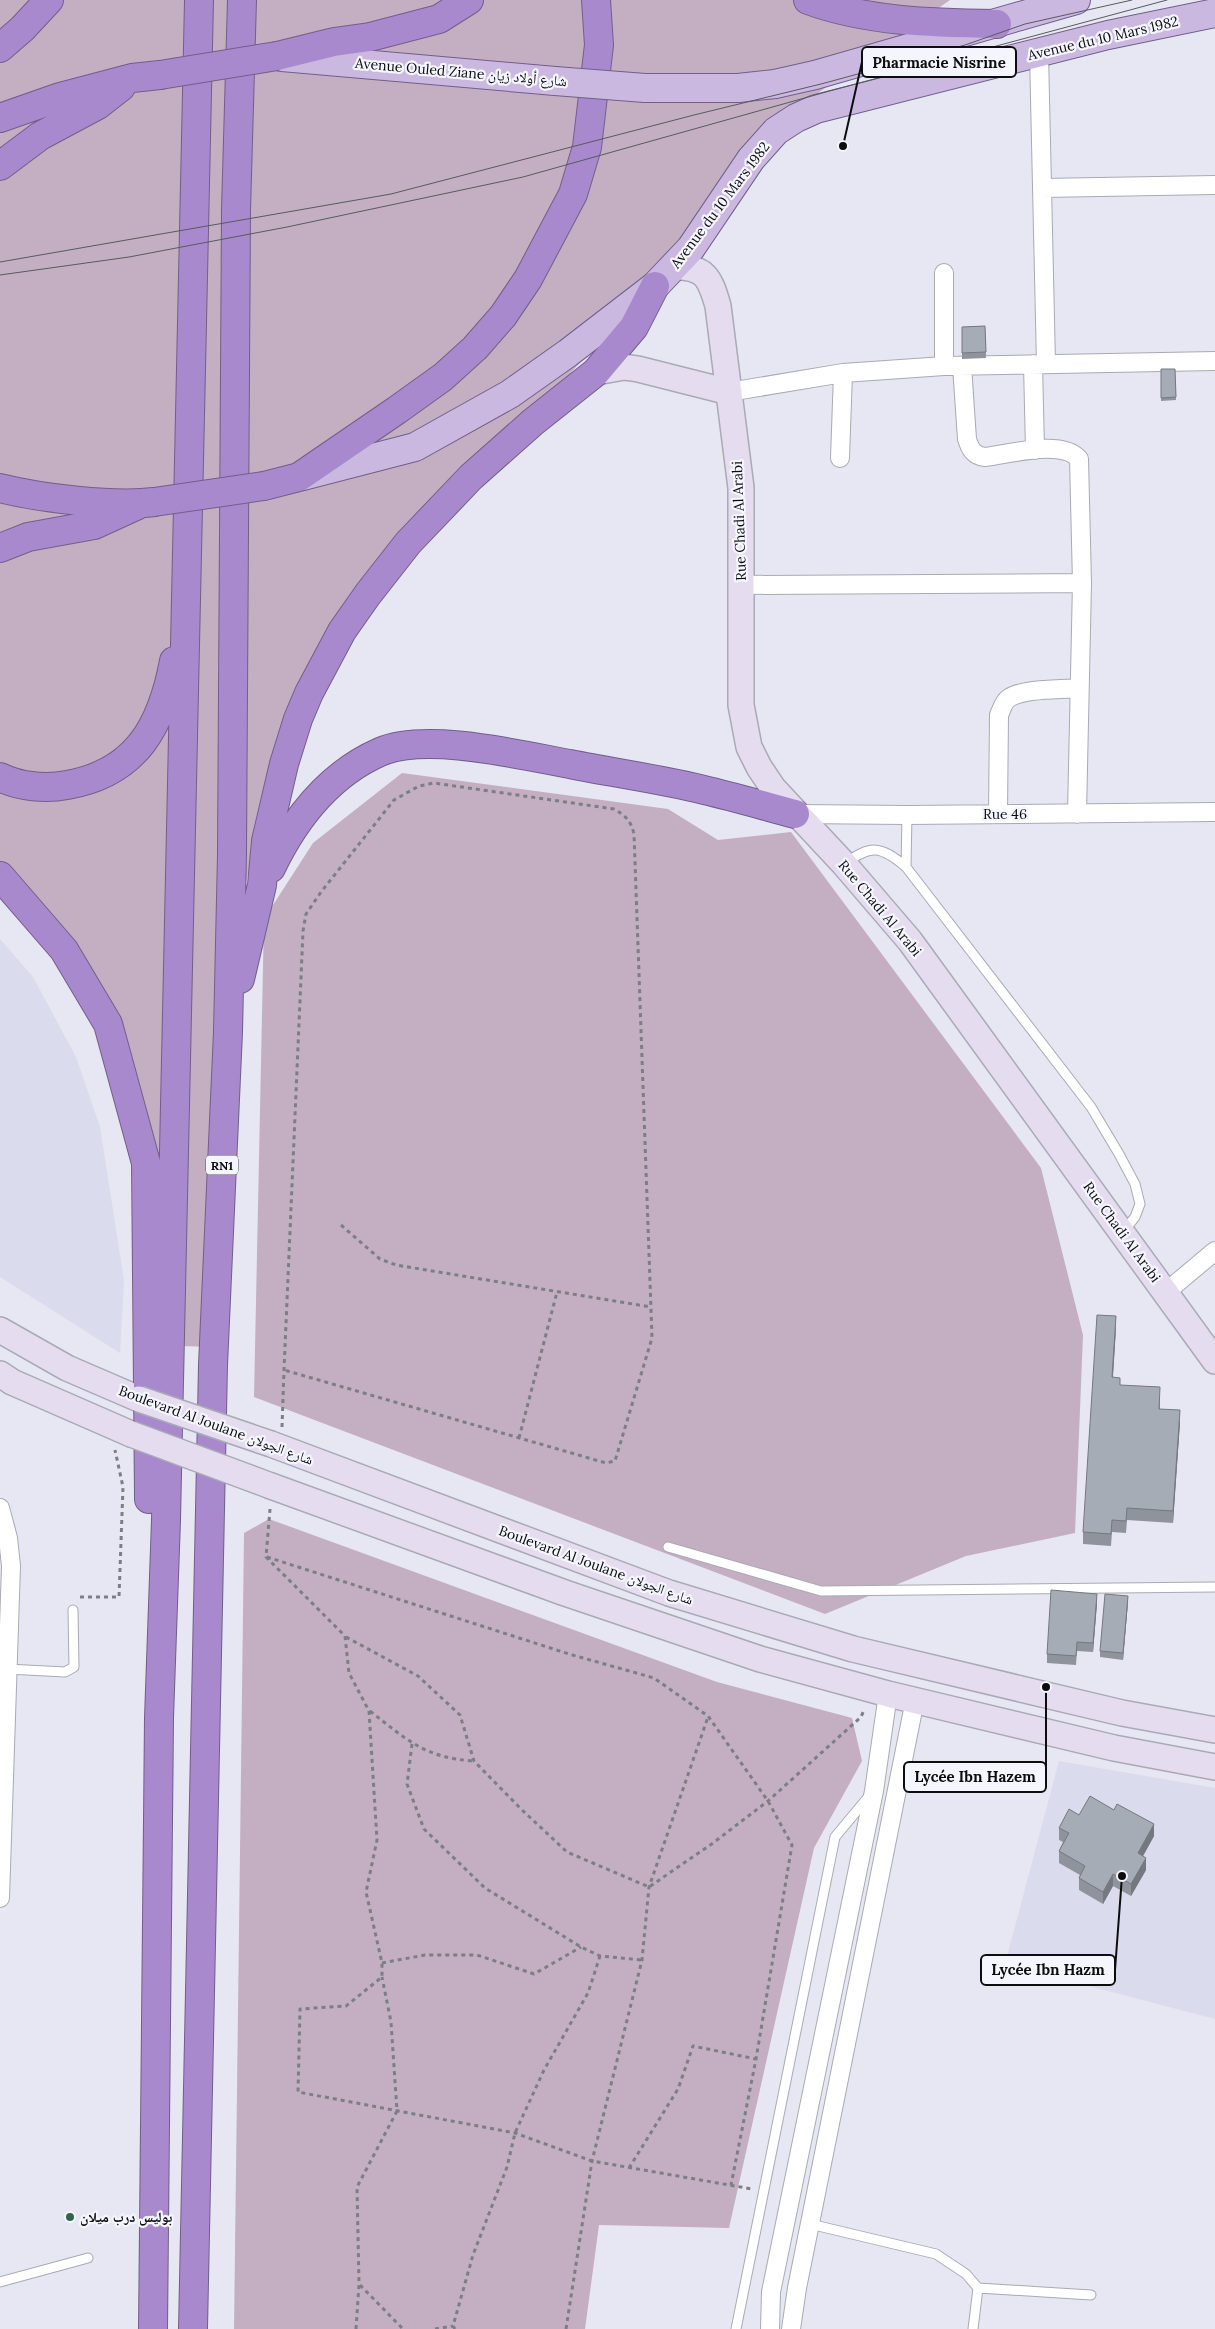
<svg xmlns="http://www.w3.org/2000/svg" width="1215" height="2329" font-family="Lora,'Noto Naskh Arabic',serif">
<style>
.built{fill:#dadbec}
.green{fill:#c3afc1}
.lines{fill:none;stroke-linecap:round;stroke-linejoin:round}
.lane-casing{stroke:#a9aab4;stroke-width:11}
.street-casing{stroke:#a9aab4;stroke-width:20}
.secondary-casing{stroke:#a9aab4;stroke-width:28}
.primary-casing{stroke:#725e8b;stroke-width:30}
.highway-casing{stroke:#725e8b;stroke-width:30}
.path{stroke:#7d7e85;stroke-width:3;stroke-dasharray:4 4;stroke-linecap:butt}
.lane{stroke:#fff;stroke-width:9}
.street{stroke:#fff;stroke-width:18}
.secondary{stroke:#e5dcf0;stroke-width:25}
.primary{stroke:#cbb8e1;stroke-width:28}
.highway{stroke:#a989cd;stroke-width:28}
.tram{stroke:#59595f;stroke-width:1}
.secondary-bridge-casing{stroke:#a9aab4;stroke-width:28;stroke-linecap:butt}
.primary-bridge-casing{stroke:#725e8b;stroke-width:30;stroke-linecap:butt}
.highway-bridge-casing{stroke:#725e8b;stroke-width:30;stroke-linecap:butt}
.secondary-bridge{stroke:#e5dcf0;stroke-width:25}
.primary-bridge{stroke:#cbb8e1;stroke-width:28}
.highway-bridge{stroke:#a989cd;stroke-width:28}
.wall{fill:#8f949c}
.shaded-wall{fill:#74787f}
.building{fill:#a6acb5;stroke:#74787f}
.poi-dot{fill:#2d654d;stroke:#f4f5fd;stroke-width:2}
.labels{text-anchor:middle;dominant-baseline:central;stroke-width:4.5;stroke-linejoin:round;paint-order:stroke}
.shield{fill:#f4f5fd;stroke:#525357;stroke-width:1}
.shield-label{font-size:12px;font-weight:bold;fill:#0d0d10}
.street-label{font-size:14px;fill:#0d0d10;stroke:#f4f5fd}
.poi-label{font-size:14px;font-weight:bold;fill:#0d0d10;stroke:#f4f5fd;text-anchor:start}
.leader{fill:none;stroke:#0d0d10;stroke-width:2}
.callout-dot{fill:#0d0d10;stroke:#f4f5fd;stroke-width:2}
.callout{fill:#f4f5fd;stroke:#0d0d10;stroke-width:2}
.callout-label{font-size:15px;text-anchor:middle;font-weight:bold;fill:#0d0d10}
</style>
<rect width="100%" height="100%" fill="#e6e7f2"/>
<path class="built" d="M0,939L33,977L76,1057L100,1127L124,1280L120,1353L0,1277Z
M1059,1761L1215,1788V2019L1005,1964Z"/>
<path class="green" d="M0,0H950L774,124L639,297L532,416L417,522L273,763L241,905L217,1347L142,1345L136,1102L48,944L0,889Z
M402,773L668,809L718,840L791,832L1041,1168L1083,1335L1075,1533L966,1556L825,1614L254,1397L264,919L313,843Z
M269,1519L717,1682L852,1718L862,1761L814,1848L729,2228L599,2225L585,2329H234L244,1533Z"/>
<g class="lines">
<defs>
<path id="lane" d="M844,864C871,845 880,845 906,867L1091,1107L1119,1154L1135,1184L1140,1204L1135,1217L1123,1232
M906,867L907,815
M668,1547L821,1591L1215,1587
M7,1669L65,1672L74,1667L73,1610
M810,2224L936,2254L966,2274L978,2288L973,2329
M0,2282L88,2258
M978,2288L1091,2295
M736,2329L835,1837L870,1795"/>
<path id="street" d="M1039,53L1046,364
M1042,188L1215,185
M944,273V366
M1033,364L1035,450
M962,366L967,439C970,449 974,456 985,457C1010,454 1062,439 1079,459L1082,583L1077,814
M729,392L843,373L944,366L1215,361
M840,458L843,373
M741,585L1082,583
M795,814L907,815L1215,812
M998,814L999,715C1002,709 1003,702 1009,698C1024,688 1061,690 1079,688
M1166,1292L1215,1251
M0,1508L8,1538L11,1566L0,1898
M770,2329L771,2292L874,1791L888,1694
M791,2329L797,2288L915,1700"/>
<path id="secondary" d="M674,267C705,266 710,278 718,306L741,488V705L749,747L759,767L773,788L844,864L910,941L1215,1361
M596,372L624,367L638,369L729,392
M0,1330L67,1368L139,1399
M0,1374L12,1382L131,1434
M271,1444L669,1593L853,1649L1122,1713L1215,1730
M271,1486L565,1593L760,1659L888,1694L1114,1748L1215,1767"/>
<path id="primary" d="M282,57L555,81
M645,88H738L775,84L815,75L1076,0
M303,476L415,447L510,394L568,353L655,286L691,248L751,159L776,131L796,118L816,109L1108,35L1215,13"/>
<path id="highway" d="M808,0C868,22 934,23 997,24
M0,48L22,29L49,0
M277,56L334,42L370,37L439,19L469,0
M0,118L60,97L132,78L160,75
M0,166L40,136L98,105L121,87
M264,486L299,477L397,410L443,377L475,348L503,316L528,279L573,194L587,147L599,45L596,0
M0,488C40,498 114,507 154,502
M0,548L28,537L94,525L140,504
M0,777C20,787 46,789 67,785C137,773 162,725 174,661
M271,868C294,820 328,775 380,752C426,732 520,755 570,764C614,773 660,779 704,790C734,797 765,806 795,814
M0,876L64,950L108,1024L146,1163L149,1499
M240,979L262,885L266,841L284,764L298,719L309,693L342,631L368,594L408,543L471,477L533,422L596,372L634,327L655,286
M153,2329L159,1718L166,1520L199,0
M193,2329L213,1365L228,1032L232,854L236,210L242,0"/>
</defs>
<use href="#lane" class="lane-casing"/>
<use href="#street" class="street-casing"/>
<use href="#secondary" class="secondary-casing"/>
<use href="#primary" class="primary-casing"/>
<use href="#highway" class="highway-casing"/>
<path class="path" d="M341,1225L380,1259L396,1265L651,1307
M282,1427L284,1370L303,931L306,914L321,892L394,800L419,786L434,783L614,809C626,816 631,821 634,834L652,1338L615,1461L606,1463L284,1370
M519,1438L557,1292
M270,1509L266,1557L345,1636L349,1673L369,1711L377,1840L366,1892L382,1963V1977L346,2006L300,2009L298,2092L515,2133L592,2161L752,2189
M267,1557L569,1654L654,1678L708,1716L768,1801L792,1845L756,2059L731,2185
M80,1597H119L123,1487L115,1450
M346,1637L418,1676L460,1715L474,1761L521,1809L567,1852L649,1887L713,1843L768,1801L861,1717L864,1710
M370,1711C407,1740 425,1758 474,1761
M412,1744L407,1784L424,1829L485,1888L581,1947L600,1956L642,1960
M382,1963L425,1955H477L534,1974L581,1947
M629,2168L678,2089L693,2046L756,2059
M360,2285L403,2329
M356,2329L359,2284L357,2187L397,2111L391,2022L382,1977
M435,2329L453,2326
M455,2329L453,2326L473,2255L507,2167L515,2133L544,2070L588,1993L600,1956
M566,2329L592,2161L642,1960L649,1887L708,1717"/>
<use href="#lane" class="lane"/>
<use href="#street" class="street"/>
<use href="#secondary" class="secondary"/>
<use href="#primary" class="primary"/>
<use href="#highway" class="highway"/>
<path class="tram" d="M0,262L391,194L694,115L821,84L965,45L1025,24L1132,0
M0,275L129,257L287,227L523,177L826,92L1167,0"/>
<defs>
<path id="secondary-bridge" d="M139,1399L271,1444
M131,1434L271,1486"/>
<path id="primary-bridge" d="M555,81L645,88"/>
<path id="highway-bridge" d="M160,75L277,56
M154,502L264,486"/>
</defs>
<use href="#secondary-bridge" class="secondary-bridge-casing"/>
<use href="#primary-bridge" class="primary-bridge-casing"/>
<use href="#highway-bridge" class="highway-bridge-casing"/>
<use href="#secondary-bridge" class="secondary-bridge"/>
<use href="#primary-bridge" class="primary-bridge"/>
<use href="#highway-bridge" class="highway-bridge"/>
</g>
<path class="wall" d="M985,326L986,358L962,359V327Z
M1161,369H1175L1176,400L1161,401Z
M1116,1328L1113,1377L1120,1385L1160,1399V1409L1180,1422L1173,1523L1127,1520L1126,1533L1112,1532L1111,1546L1083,1544V1532Z
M1128,1602L1123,1660L1100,1657V1651Z
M1097,1603L1093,1652L1077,1651L1076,1665L1047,1663V1654Z
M1079,1815L1154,1836L1143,1856L1146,1870L1131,1896L1113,1886L1103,1904L1079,1890V1878L1080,1875L1059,1863V1851L1063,1842L1059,1840V1828Z"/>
<path class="shaded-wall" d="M1116,1316V1328L1112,1389V1377Z
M1180,1410V1422L1173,1523V1511Z
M1097,1594V1603L1093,1652V1643Z
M1128,1596V1602L1123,1660V1653Z
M1154,1824V1836L1138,1865V1853Z
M1146,1858V1870L1131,1896V1884Z
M1113,1874V1886L1103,1904V1892Z"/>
<path class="building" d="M985,326L986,352L962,353V327Z
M1161,369H1175L1176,397L1161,398Z
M1097,1315L1116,1316L1112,1377L1120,1378V1385L1160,1387L1159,1409L1180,1410L1173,1511L1127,1508L1126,1521L1112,1520L1111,1534L1083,1532Z
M1051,1590L1097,1594L1093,1643L1077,1642L1076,1656L1047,1654Z
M1105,1594L1128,1596L1123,1653L1100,1651Z
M1090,1796L1114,1810L1117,1804L1154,1824L1138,1853L1146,1858L1131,1884L1113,1874L1103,1892L1079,1878L1085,1866L1059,1851L1069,1833L1059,1828L1069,1809L1079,1815Z"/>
<circle class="poi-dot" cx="70" cy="2217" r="5"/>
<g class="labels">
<rect class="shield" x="206" y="1155.5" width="32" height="19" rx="4"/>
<g class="shield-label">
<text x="222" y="1165">RN1</text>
</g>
<g class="street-label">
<text transform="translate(1103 38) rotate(-13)">Avenue du 10 Mars 1982</text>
<text transform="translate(461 72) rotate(5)">Avenue Ouled Ziane شارع أولاد زيان</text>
<text transform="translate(720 205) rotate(-53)">Avenue du 10 Mars 1982</text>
<text transform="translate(739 521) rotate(-92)">Rue Chadi Al Arabi</text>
<text x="1005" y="814">Rue 46</text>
<text transform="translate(880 908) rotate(50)">Rue Chadi Al Arabi</text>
<text transform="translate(1122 1232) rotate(54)">Rue Chadi Al Arabi</text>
<text transform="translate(216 1425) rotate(20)">Boulevard Al Joulane شارع الجولان</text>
<text transform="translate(596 1565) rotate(20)">Boulevard Al Joulane شارع الجولان</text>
</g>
<g class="poi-label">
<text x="80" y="2217">بوليس درب ميلان</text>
</g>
</g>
<path class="leader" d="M843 146L862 62M1046 1687L1046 1777M1122 1876L1115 1970"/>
<g class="callout-dot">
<circle cx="843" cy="146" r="5"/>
<circle cx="1046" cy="1687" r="5"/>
<circle cx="1122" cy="1876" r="5"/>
</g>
<g class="callout">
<rect x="862" y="47" width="154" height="30" rx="5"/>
<rect x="904" y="1762" width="142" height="30" rx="5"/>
<rect x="981" y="1955" width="134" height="30" rx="5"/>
</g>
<g class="callout-label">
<text x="939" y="68">Pharmacie Nisrine</text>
<text x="975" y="1782">Lycée Ibn Hazem</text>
<text x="1048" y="1975">Lycée Ibn Hazm</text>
</g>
</svg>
